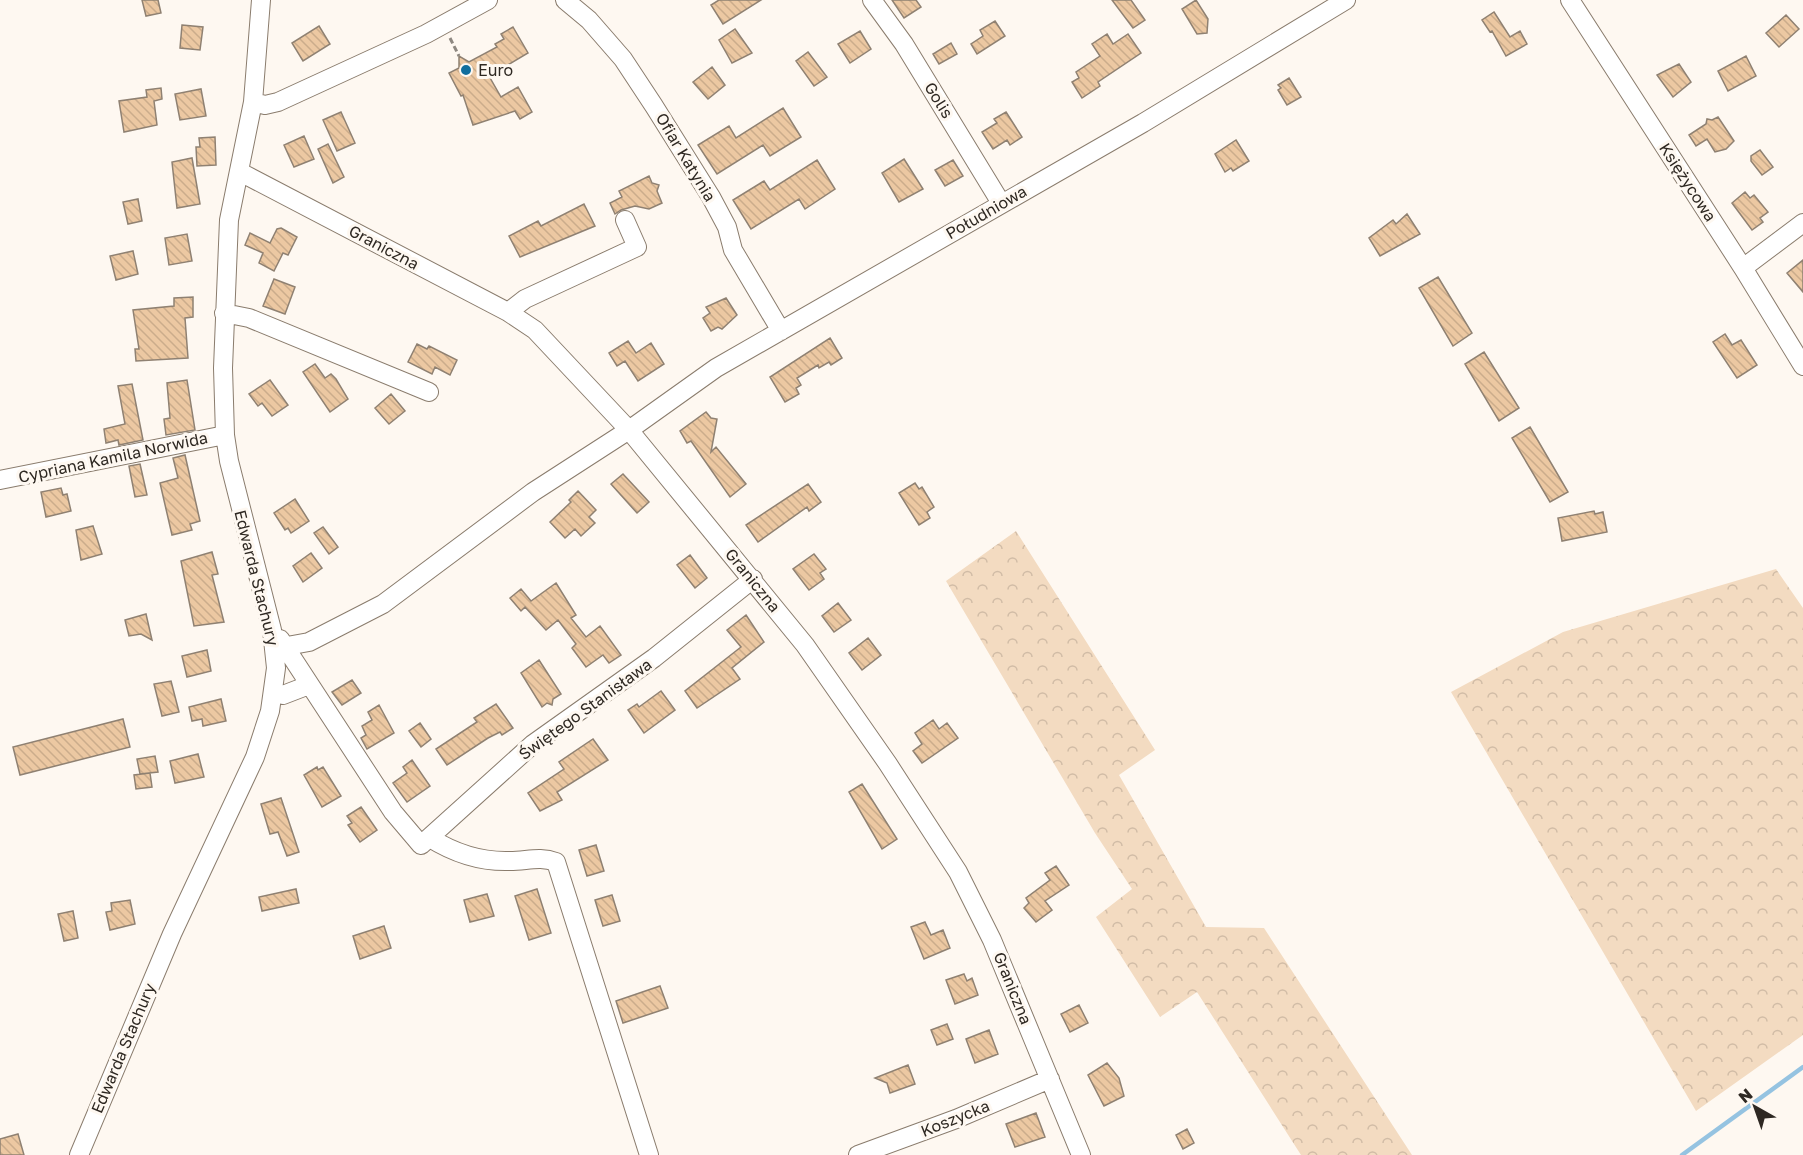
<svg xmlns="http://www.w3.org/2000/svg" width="1803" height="1155" font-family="'Golos Text',sans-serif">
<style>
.forest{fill:url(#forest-crowns)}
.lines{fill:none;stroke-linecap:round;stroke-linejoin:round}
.stream{stroke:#95c3e1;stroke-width:4.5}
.building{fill:url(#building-back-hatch);stroke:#8f8172;stroke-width:1.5}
.minor-casing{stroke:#8a7c6d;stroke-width:20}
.path{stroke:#8e8881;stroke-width:3;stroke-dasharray:6 3;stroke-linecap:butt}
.minor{stroke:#fff;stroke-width:18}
.poi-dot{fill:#126e9d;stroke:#fef8f1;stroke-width:2}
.labels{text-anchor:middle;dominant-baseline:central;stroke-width:6;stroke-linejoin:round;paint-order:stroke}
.poi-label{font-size:16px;fill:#2e2822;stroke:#fef8f1;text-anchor:start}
.street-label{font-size:16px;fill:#2e2822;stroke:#fef8f1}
</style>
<defs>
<pattern id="forest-crowns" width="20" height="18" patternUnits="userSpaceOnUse" patternTransform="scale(1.5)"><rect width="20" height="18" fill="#f3dbc1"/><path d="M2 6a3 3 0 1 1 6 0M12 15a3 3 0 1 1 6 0" fill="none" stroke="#d1bca6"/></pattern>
<pattern id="building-back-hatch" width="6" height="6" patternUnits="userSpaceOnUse" patternTransform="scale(1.5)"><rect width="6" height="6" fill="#ecc8a2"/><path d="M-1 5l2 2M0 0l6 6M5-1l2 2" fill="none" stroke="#cbac8b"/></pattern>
</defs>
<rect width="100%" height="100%" fill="#fef8f1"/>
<path class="forest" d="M1016,531L1155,750L1119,775L1206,927L1264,928L1412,1155H1301L1197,992L1160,1017L1096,917L1132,889L1095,833L946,581Z
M1776,569L1803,608V1035L1696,1111L1451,692L1563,632Z"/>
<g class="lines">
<path class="stream" d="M1682,1155L1803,1067"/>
</g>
<path class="building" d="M142,0H158L161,13L146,16Z
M719,0H761L723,24L711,5Z
M892,0H916L921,7L904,18Z
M1112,0H1131L1145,20L1133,28Z
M1196,0L1208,19L1207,33L1197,34L1182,9Z
M1494,12L1510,37L1520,31L1527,44L1506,56L1492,31L1490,32L1482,20Z
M1786,15L1799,29L1779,47L1766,33Z
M995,21L1005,36L977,54L971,44L983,36L980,30Z
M182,25L203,27L200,50L180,48Z
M319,26L330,44L303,61L292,43Z
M513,27L528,53L489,76L501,97L518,87L532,112L520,119L515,111L473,125L463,95L461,96L449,73L459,68V56L469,62L497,47L495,44L504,39L501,34Z
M735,29L752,53L732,63L719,40Z
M860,31L871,49L850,63L838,44Z
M1107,34L1113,44L1128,34L1141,53L1098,82L1100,86L1082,98L1072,82L1079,78L1076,72L1100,56L1092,44Z
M951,43L957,54L939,64L933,54Z
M808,52L827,77L814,86L796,61Z
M1746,56L1756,76L1728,91L1718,71Z
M1679,64L1691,82L1673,97L1657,75Z
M712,67L725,85L708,99L693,82Z
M1289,78L1301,97L1287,105L1278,90L1281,88L1278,85Z
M161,88L162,99L154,101L157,125L124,132L119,101L147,97L146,90Z
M201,89L206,116L180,120L175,94Z
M783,108L801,137L770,156L763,145L717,174L698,145L729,126L736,138Z
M341,112L355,143L337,151L323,120Z
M1006,112L1022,137L1010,145L1007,140L993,149L982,132L997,123L994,119Z
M1718,117L1734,141L1726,149L1715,152L1707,139L1696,146L1689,135L1706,124L1707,119L1712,120Z
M304,136L314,159L294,167L284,145Z
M215,137L216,165L197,166L196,147H200L199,138Z
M1236,140L1249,161L1233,171L1231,168L1225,172L1215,154Z
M328,144L344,177L333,183L318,149Z
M1760,150L1773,167L1762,175L1751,161V156Z
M192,158L200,204L177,208L172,162Z
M904,159L923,189L899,202L882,173Z
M817,160L835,189L805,209L799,199L751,229L733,200L764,181L770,190Z
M953,160L963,176L945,186L935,170Z
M649,176L652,183L659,185L657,191L662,203L649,209L635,206L621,210L615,214L610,203L622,197L619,191Z
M1745,192L1750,198L1754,195L1768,212L1760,218L1763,222L1752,230L1732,203Z
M138,199L142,221L128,224L123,202Z
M584,204L595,226L520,257L509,236L538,221L541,226Z
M1407,214L1420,234L1380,256L1369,238L1393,220L1396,224Z
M281,228L297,237L288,255L283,253L274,271L259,263L263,253L245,245L250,233L270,243L277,229Z
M187,234L192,261L169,265L165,238Z
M133,251L138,274L116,280L110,256Z
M1803,260V292L1787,273Z
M1438,277L1472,333L1453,346L1419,288Z
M274,279L295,287L285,314L263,306Z
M193,297V317L185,318L188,358L136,361L135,349H139L133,310L174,306V298Z
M726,298L737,315L722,329L718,327L711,331L703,318L710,313L706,307Z
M1725,334L1732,345L1741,340L1757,365L1737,378L1713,342Z
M830,338L842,358L831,365L829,362L819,368L818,365L797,378L801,385L796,388L799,394L785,402L770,377Z
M628,341L636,353L651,343L664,364L638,381L625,361L617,366L609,353Z
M417,344L427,349L429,346L457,360L450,375L435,367L432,374L408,362Z
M1484,352L1519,408L1499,421L1465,364Z
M315,364L325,378L331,374L336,379L348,399L330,412L303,372Z
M187,380L195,430L166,435L164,419L170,418L167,383Z
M270,380L288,405L272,416L262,403L258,406L249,394Z
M132,384L143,440L119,445L118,440L106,443L104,429L125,424L118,386Z
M391,394L405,411L389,424L375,408Z
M706,412L711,418L717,419L711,452L716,447L746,484L730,497L691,441L687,443L680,431Z
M1530,427L1568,492L1550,502L1512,438Z
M185,455L200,521L190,524L192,530L172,535L160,483L178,478L173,458Z
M140,464L147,495L135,497L129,466Z
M623,474L649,502L637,513L611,484Z
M915,483L919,489L922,487L934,507L927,512L930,518L919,525L899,493Z
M808,484L821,502L809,511L807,507L758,542L746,525Z
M61,488L63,495L67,494L71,511L46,517L41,492Z
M578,491L596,510L589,517L595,523L581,536L575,529L565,538L550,522L571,502L569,500Z
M295,499L309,521L291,533L288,528L285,530L274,513Z
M1594,511L1595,514L1603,512L1607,532L1562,541L1558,518Z
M93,526L102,554L81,560L76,530Z
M323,527L338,547L329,554L314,533Z
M212,552L218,574L212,575L224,622L194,626L181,561Z
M311,553L322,568L303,582L293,566Z
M814,554L826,569L820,573L824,579L809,590L793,569Z
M690,555L707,578L695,588L677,565Z
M556,583L576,615L571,618L586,637L600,626L621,655L609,663L603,655L586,667L572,648L576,644L558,620L546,630L525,607L521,611L510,598L521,589L531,601Z
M838,603L851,620L834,632L822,616Z
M146,614L152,640L141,634L129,636L125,620Z
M746,615L764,642L732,668L740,679L697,708L685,691L741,647L727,630Z
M868,638L881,655L862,670L849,653Z
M207,650L211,671L187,677L182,656Z
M539,660L561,694L553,699L552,705L547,703L542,707L521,673Z
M352,680L361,693L342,705L332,692Z
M171,681L179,712L162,716L154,684Z
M661,691L675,710L644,733L628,710L637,704L639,707Z
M221,699L226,721L203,726L202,719L192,721L189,707Z
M496,704L513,728L502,735L500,732L488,738L447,765L436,749L477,722L474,718Z
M379,705L394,733L367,749L361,738L366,735L362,726L372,720L368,712Z
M123,719L130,747L20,775L13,747Z
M933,720L939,729L947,723L958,738L922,763L913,751L922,744L915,733Z
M420,723L431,739L421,747L409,731Z
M593,739L608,760L557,792L562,800L540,811L528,793L564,769L559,762Z
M198,754L204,777L175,783L170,761Z
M155,756L158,772L140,774L137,759Z
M412,760L430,786L407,802L393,783L407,773L403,767Z
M317,767L318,770L323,767L341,796L322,807L304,775Z
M150,773L152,787L136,789L134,775Z
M862,784L897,839L882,849L849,792Z
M281,798L299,852L287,856L278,832L270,834L261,804Z
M361,807L377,830L360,842L348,825L352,823L347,816Z
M596,845L604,871L587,876L579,850Z
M1056,866L1069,885L1045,901L1052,910L1036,922L1024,908L1029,903L1026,898L1050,880L1045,873Z
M296,889L299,903L262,911L259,897Z
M537,889L551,933L529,940L515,896Z
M487,894L494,916L470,922L464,900Z
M612,895L620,921L603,926L595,900Z
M130,900L135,924L110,930L106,912L112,911L111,903Z
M73,911L78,938L64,941L58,914Z
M925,922L931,935L943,930L950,948L924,959L911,927Z
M384,926L391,948L360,959L353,936Z
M964,974L967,981L972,978L978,995L955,1004L946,980Z
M660,986L668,1008L623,1023L616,1001Z
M1079,1005L1088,1023L1070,1032L1061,1014Z
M947,1024L953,1039L937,1045L931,1030Z
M989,1030L998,1054L975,1063L966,1039Z
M1107,1063L1119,1078L1124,1096L1104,1106L1088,1075Z
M908,1065L915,1084L890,1093L887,1083L875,1078Z
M1036,1113L1045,1137L1015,1147L1006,1124Z
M1187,1129L1194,1143L1183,1149L1176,1135Z
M18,1134L24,1155H0V1139Z"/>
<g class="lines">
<defs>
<path id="minor" d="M565,0L589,20L623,59L654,106L711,197L727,227L733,250L781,331
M872,0L904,44L1001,203
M1570,0L1743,268L1803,366
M253,102L265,105L278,102L426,34L488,0
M240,172L508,312L535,330L629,430L805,645L888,764L958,872L992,940L1081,1155
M1743,268L1803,223
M508,312L525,299L637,247L625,220
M224,313L249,318L429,392
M0,480L225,435
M280,639L393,812L421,845L533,744L654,658L753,579
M287,646L309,642L383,604L533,492L629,430L716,368L1143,123L1346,0
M283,695L309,685
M430,838C454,853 482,862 510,861C527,861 540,856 556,862L649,1155
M79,1155L172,934L255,757L270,711L276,668L272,630L229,461L225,435L223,368L229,220L253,102L261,0
M858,1155L956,1119L1050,1079"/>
</defs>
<use href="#minor" class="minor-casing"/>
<path class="path" d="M450,38L459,56"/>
<use href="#minor" class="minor"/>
</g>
<circle class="poi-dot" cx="466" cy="70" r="6"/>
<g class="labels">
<g class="poi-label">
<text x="478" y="70">Euro</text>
</g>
<g class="street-label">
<text transform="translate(939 100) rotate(58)">Golis</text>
<text transform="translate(686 157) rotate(59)">Ofiar Katynia</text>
<text transform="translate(1688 182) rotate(57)">Księżycowa</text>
<text transform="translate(986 212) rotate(-30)">Południowa</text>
<text transform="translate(384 247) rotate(28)">Graniczna</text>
<text transform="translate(113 457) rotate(-12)">Cypriana Kamila Norwida</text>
<text transform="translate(257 578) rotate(76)">Edwarda Stachury</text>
<text transform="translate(753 580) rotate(51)">Graniczna</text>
<text transform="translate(585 709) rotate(-36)">Świętego Stanisława</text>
<text transform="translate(1013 988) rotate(68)">Graniczna</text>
<text transform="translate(123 1048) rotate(-67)">Edwarda Stachury</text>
<text transform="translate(955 1118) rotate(-22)">Koszycka</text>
</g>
</g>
<g transform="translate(1755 1107) rotate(320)" stroke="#fef8f1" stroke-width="4.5" paint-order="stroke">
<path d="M0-4.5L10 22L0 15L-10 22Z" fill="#2e2822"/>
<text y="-9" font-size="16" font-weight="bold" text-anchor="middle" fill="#2e2822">N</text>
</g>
</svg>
